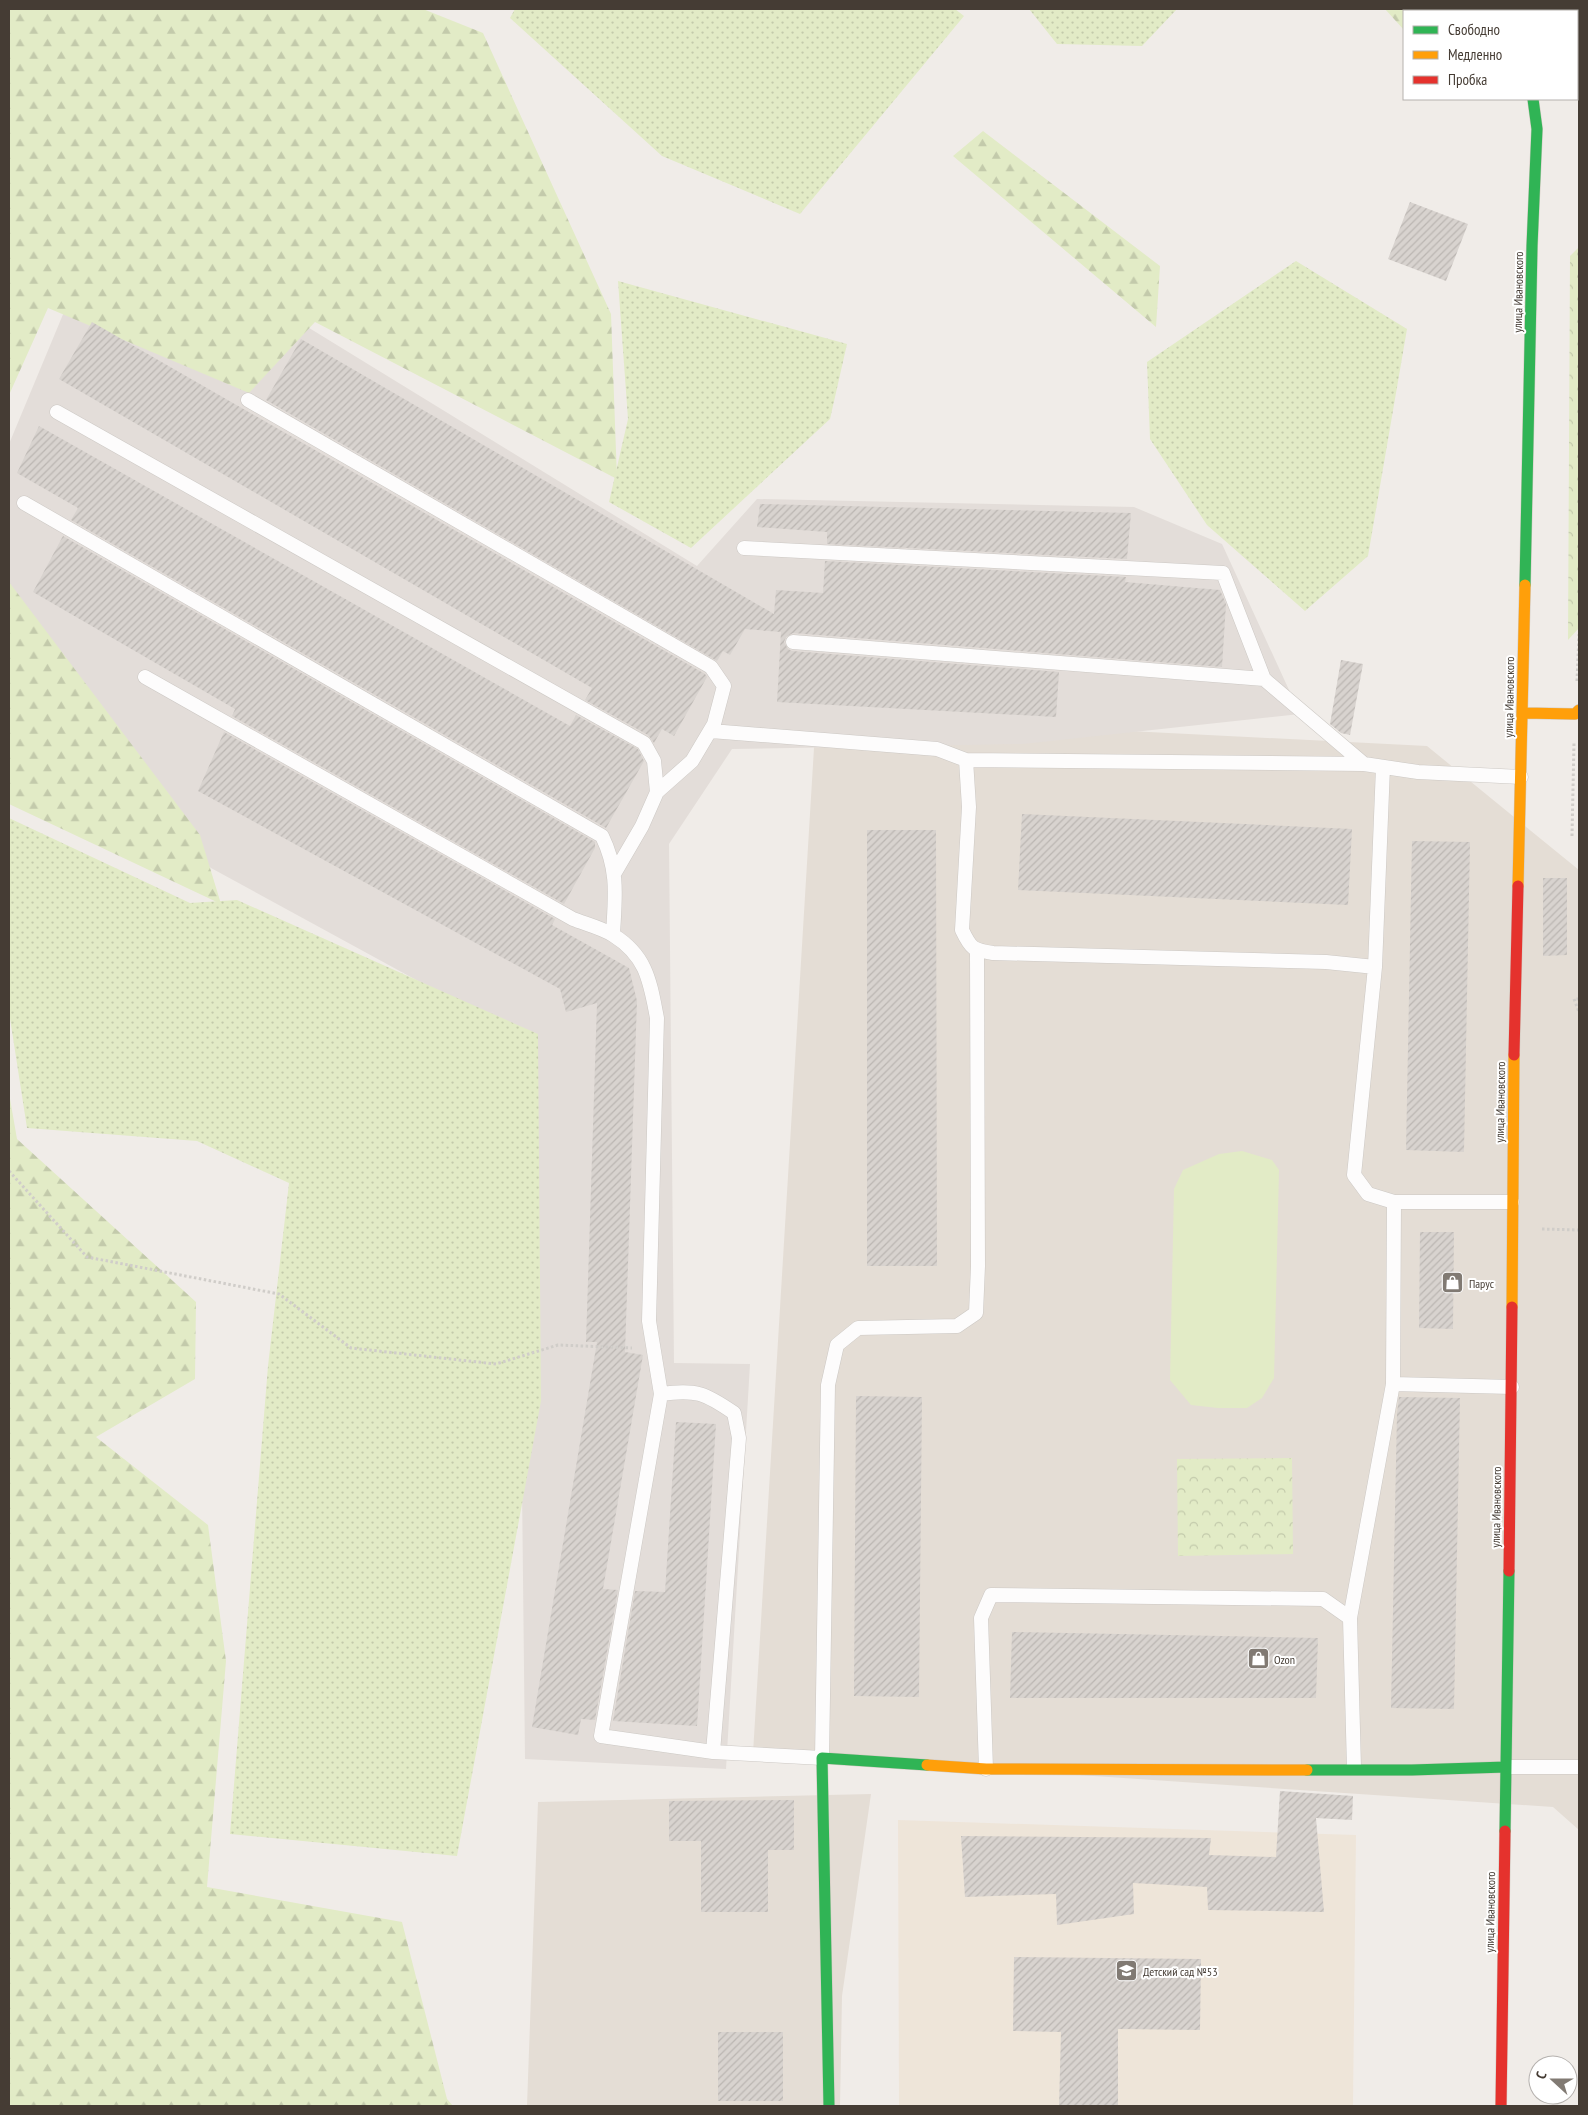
<svg xmlns="http://www.w3.org/2000/svg" width="1588" height="2115" font-family="'PT Sans Narrow',sans-serif">
<style>
.residential{fill:#e4ddd5}
.industrial{fill:#e3ddd9}
.education{fill:#eee5d9}
.forest{fill:url(#forest-firs)}
.park{fill:url(#park-crowns)}
.garden{fill:url(#garden-dots)}
.pitch{fill:#e2ebc6}
.building{fill:url(#building-hatch)}
.lines{fill:none;stroke-linecap:round;stroke-linejoin:round}
.lane-casing{stroke:#ccc8c4;stroke-width:15}
.fast-casing{stroke:#d1c9c0;stroke-width:12}
.slow-casing{stroke:#d1c9c0;stroke-width:12}
.jam-casing{stroke:#d1c9c0;stroke-width:12}
.path{stroke:#d0cdc9;stroke-width:3;stroke-dasharray:2.5 2.5;stroke-linecap:butt}
.lane{stroke:#fdfcfc;stroke-width:14}
.fast{stroke:#30b455;stroke-width:11}
.slow{stroke:#ff9f0a;stroke-width:11}
.jam{stroke:#e5322d;stroke-width:11}
.labels{text-anchor:middle;dominant-baseline:central;stroke-width:4;stroke-linejoin:round;paint-order:stroke}
.street-label{font-size:12px;fill:#453c34;stroke:#fff}
.poi-label{font-size:12px;fill:#453c34;stroke:#fff;text-anchor:start}
</style>
<defs>
<pattern id="forest-firs" width="22" height="20" patternUnits="userSpaceOnUse" patternTransform="scale(1.25)"><rect width="22" height="20" fill="#e2ebc6"/><path d="M5 1l3.5 6h-7zM16 11l3.5 6h-7z" fill="#c3caab"/></pattern>
<pattern id="park-crowns" width="20" height="18" patternUnits="userSpaceOnUse" patternTransform="scale(1.25)"><rect width="20" height="18" fill="#e2ebc6"/><path d="M2 6a3 3 0 1 1 6 0M12 15a3 3 0 1 1 6 0" fill="none" stroke="#c3caab"/></pattern>
<pattern id="garden-dots" width="8" height="8" patternUnits="userSpaceOnUse" patternTransform="scale(1.25)"><rect width="8" height="8" fill="#e2ebc6"/><path d="M2 2h.1M6 6h.1" fill="none" stroke="#c3caab" stroke-width="1.8" stroke-linecap="round"/></pattern>
<pattern id="building-hatch" width="6" height="6" patternUnits="userSpaceOnUse" patternTransform="scale(1.25)"><rect width="6" height="6" fill="#d8d3cf"/><path d="M-1 1l2-2M0 6l6-6M5 7l2-2" fill="none" stroke="#bbb6b2"/></pattern>
</defs>
<rect width="100%" height="100%" fill="#f0ece8"/>
<path class="residential" d="M816,715L1427,746L1579,870V1830L1553,1807L753,1753Z
M871,1794L842,1996L840,2106H527L538,1802Z"/>
<path class="industrial" d="M69,300L301,323L697,566L757,499L1134,507L1222,544L1300,714L1023,744L732,749L669,844L674,1363L750,1364L726,1769L525,1759L517,1035L178,850L9,591V444Z"/>
<path class="education" d="M898,1820L1356,1835L1353,2106H899Z"/>
<path class="forest" d="M9,9H423L483,33L611,314L617,479L315,322L249,393L48,308L9,395Z
M1385,9H1449L1451,11H1404V30Z
M983,131L1160,266L1156,327L953,156Z
M9,582L200,835L221,904L9,804Z
M9,1093L17,1139L196,1302L195,1379L96,1437L208,1525L226,1661L207,1887L402,1922L447,2099L453,2106H9Z"/>
<path class="park" d="M1579,247V628L1568,640L1570,256Z
M1292,1458L1293,1554L1178,1556L1177,1459Z"/>
<path class="garden" d="M515,9H955L964,16L800,214L662,156L510,18Z
M1029,9H1177L1142,46L1057,44Z
M1296,261L1407,329L1368,556L1305,611L1207,525L1150,439L1147,362Z
M618,281L847,344L830,419L691,548L609,502L628,419Z
M9,818L190,903L237,900L538,1034L541,1401L457,1856L230,1834L268,1366L289,1183L197,1141L27,1128L9,1012Z"/>
<path class="pitch" d="M1242,1151L1272,1160L1279,1170L1274,1378L1262,1398L1247,1408H1218L1191,1405L1170,1380L1174,1189L1183,1170L1219,1154Z"/>
<path class="building" d="M1410,202L1468,224L1446,281L1388,259Z
M92,322L705,674L707,677L674,736L662,729L654,743L648,735L585,700L592,688L59,379Z
M301,339L774,614L776,590L823,593L825,561L1126,577L1125,582L1220,590L1226,604L1222,667L793,633L786,637L784,642L788,649L792,651L1059,672L1056,717L777,702L781,632L745,629L730,655L723,651L717,661L266,400Z
M39,426L570,726L576,715L638,749L644,761L606,828L71,520L78,508L17,473Z
M760,504L1131,513L1127,559L827,544V532L757,527Z
M63,536L595,842V848L564,904L232,716L235,709L33,592Z
M1341,660L1363,664L1350,735L1341,733L1330,724Z
M224,732L555,919L552,925L629,968L637,1001L625,1352L643,1355L603,1589L618,1590L595,1720L581,1719L578,1735L532,1727L597,1342H586L597,1003L566,1012L560,989L198,791Z
M1022,814L1352,829L1348,905L1018,890Z
M867,830H936L937,1266H867Z
M1412,841L1470,842L1464,1152L1406,1150Z
M1543,878H1567V955L1543,956Z
M1420,1232H1454L1453,1329L1419,1328Z
M856,1396L922,1397L919,1697L854,1696Z
M1399,1397L1460,1398L1454,1709L1391,1708L1397,1413Z
M676,1422L716,1424L697,1726L613,1721L635,1591L665,1592Z
M1012,1632L1318,1638L1316,1698H1010Z
M1280,1791L1353,1796L1352,1820L1316,1818L1324,1912L1208,1910L1207,1887L1133,1883L1134,1914L1057,1925L1056,1894L965,1897L961,1836L1211,1838L1209,1855L1276,1857Z
M794,1800V1850H768V1912H701V1841H669V1801Z
M1014,1957L1201,1959L1200,2030L1118,2029V2106H1059L1061,2032L1013,2031Z
M718,2032H783V2101H718Z"/>
<g class="lines">
<defs>
<path id="lane" d="M1577,15L1579,14
M248,400L711,667L724,686L714,724L692,761L657,792
M57,412L644,743L654,761L657,792L642,826L614,874
M24,503L602,836C619,871 615,897 613,934
M744,548L1223,573L1264,679L1364,764
M793,642L1264,679
M145,677L573,919C586,924 602,928 613,935C647,956 650,982 657,1018L649,1321L661,1394L601,1736L713,1752L822,1758L828,1385L837,1345L858,1328L957,1326L976,1313L978,1266L977,951
M711,731L937,749L966,760L969,807L962,930C971,949 973,950 993,953L1326,962L1375,967
M966,760L1364,764L1418,772L1521,777
M1394,1202H1512
M1393,1384L1512,1387
M661,1394C696,1389 705,1393 734,1413L739,1438L713,1752
M1350,1618L1393,1384L1394,1202L1368,1194L1354,1175L1375,967L1383,767
M1506,1767H1579
M986,1769L981,1618L991,1595L1323,1599L1350,1618L1354,1768"/>
<path id="fast" d="M1525,585L1532,246L1537,129L1533,99
M1307,1770H1412L1506,1767
M1505,1831L1509,1571
M829,2106L822,1758L927,1765"/>
<path id="slow" d="M1513,9L1514,11
M1522,713L1575,714L1579,710
M1518,886L1525,585
M1512,1307L1514,1055
M927,1765L986,1769L1307,1770"/>
<path id="jam" d="M1514,1055L1518,886
M1509,1571L1512,1307
M1501,2106L1505,1831"/>
</defs>
<use href="#lane" class="lane-casing"/>
<use href="#fast" class="fast-casing"/>
<use href="#slow" class="slow-casing"/>
<use href="#jam" class="jam-casing"/>
<path class="path" d="M1577,681L1579,634
M1572,836L1574,742
M1579,999H1574L1579,1012
M9,1171L87,1257L279,1294L351,1348L496,1364L558,1345L632,1348
M1542,1229L1579,1230"/>
<use href="#lane" class="lane"/>
<use href="#fast" class="fast"/>
<use href="#slow" class="slow"/>
<use href="#jam" class="jam"/>
</g>
<defs>
<symbol id="shop-square" viewBox="-11 -11 22 22"><rect x="-9" y="-9" width="18" height="18" rx="4" fill="#817a73" stroke="#fff"/><path d="M-5-2.5h2.3a2.7 3.5 0 0 1 5.4 0H5L5.5 6h-11ZM-1.5-2.5h3a1.5 2.3 0 0 0-3 0Z" fill="#fff"/></symbol>
<symbol id="school-square" viewBox="-11 -11 22 22"><rect x="-9" y="-9" width="18" height="18" rx="4" fill="#817a73" stroke="#fff"/><path d="M0-5L7-2L0 1L-7-2ZM-4 1L0 2.5L4 1V4Q0 6-4 4Z" fill="#fff"/></symbol>
</defs>
<g fill-rule="evenodd">
<use href="#shop-square" x="1440" y="1270" width="25" height="25"/>
<use href="#shop-square" x="1246" y="1646" width="25" height="25"/>
<use href="#school-square" x="1114" y="1958" width="25" height="25"/>
</g>
<g class="labels">
<g class="street-label">
<text transform="translate(1518 292) rotate(-89)">улица Ивановского</text>
<text transform="translate(1509 697) rotate(-89)">улица Ивановского</text>
<text transform="translate(1500 1102) rotate(-89)">улица Ивановского</text>
<text transform="translate(1496 1507) rotate(-89)">улица Ивановского</text>
<text transform="translate(1490 1912) rotate(-89)">улица Ивановского</text>
</g>
<g class="poi-label">
<text x="1469" y="1283">Парус</text>
<text x="1274" y="1659">Ozon</text>
<text x="1143" y="1971">Детский сад №53</text>
</g>
</g>
<rect width="1588" height="2115" fill="none" stroke="#453c34" stroke-width="20"/>
<rect x="1403" y="10" width="175" height="90" fill="#ffffff" stroke="#b5b1ae"/>
<rect x="1413" y="26" width="25" height="8" fill="#30b455" stroke="#b5b1ae"/>
<text x="1448" y="35" font-size="15" fill="#453c34">Свободно</text>
<rect x="1413" y="51" width="25" height="8" fill="#ff9f0a" stroke="#b5b1ae"/>
<text x="1448" y="60" font-size="15" fill="#453c34">Медленно</text>
<rect x="1413" y="76" width="25" height="8" fill="#e5322d" stroke="#b5b1ae"/>
<text x="1448" y="85" font-size="15" fill="#453c34">Пробка</text>
<g transform="translate(1553 2080) rotate(291)"><circle r="24" fill="#ffffff" stroke="#b5b1ae"/>
<path d="M0-4L9 19L0 12L-9 19Z" fill="#817a73"/>
<text y="-8" font-size="14" font-weight="bold" text-anchor="middle" fill="#453c34">С</text>
</g>
</svg>
